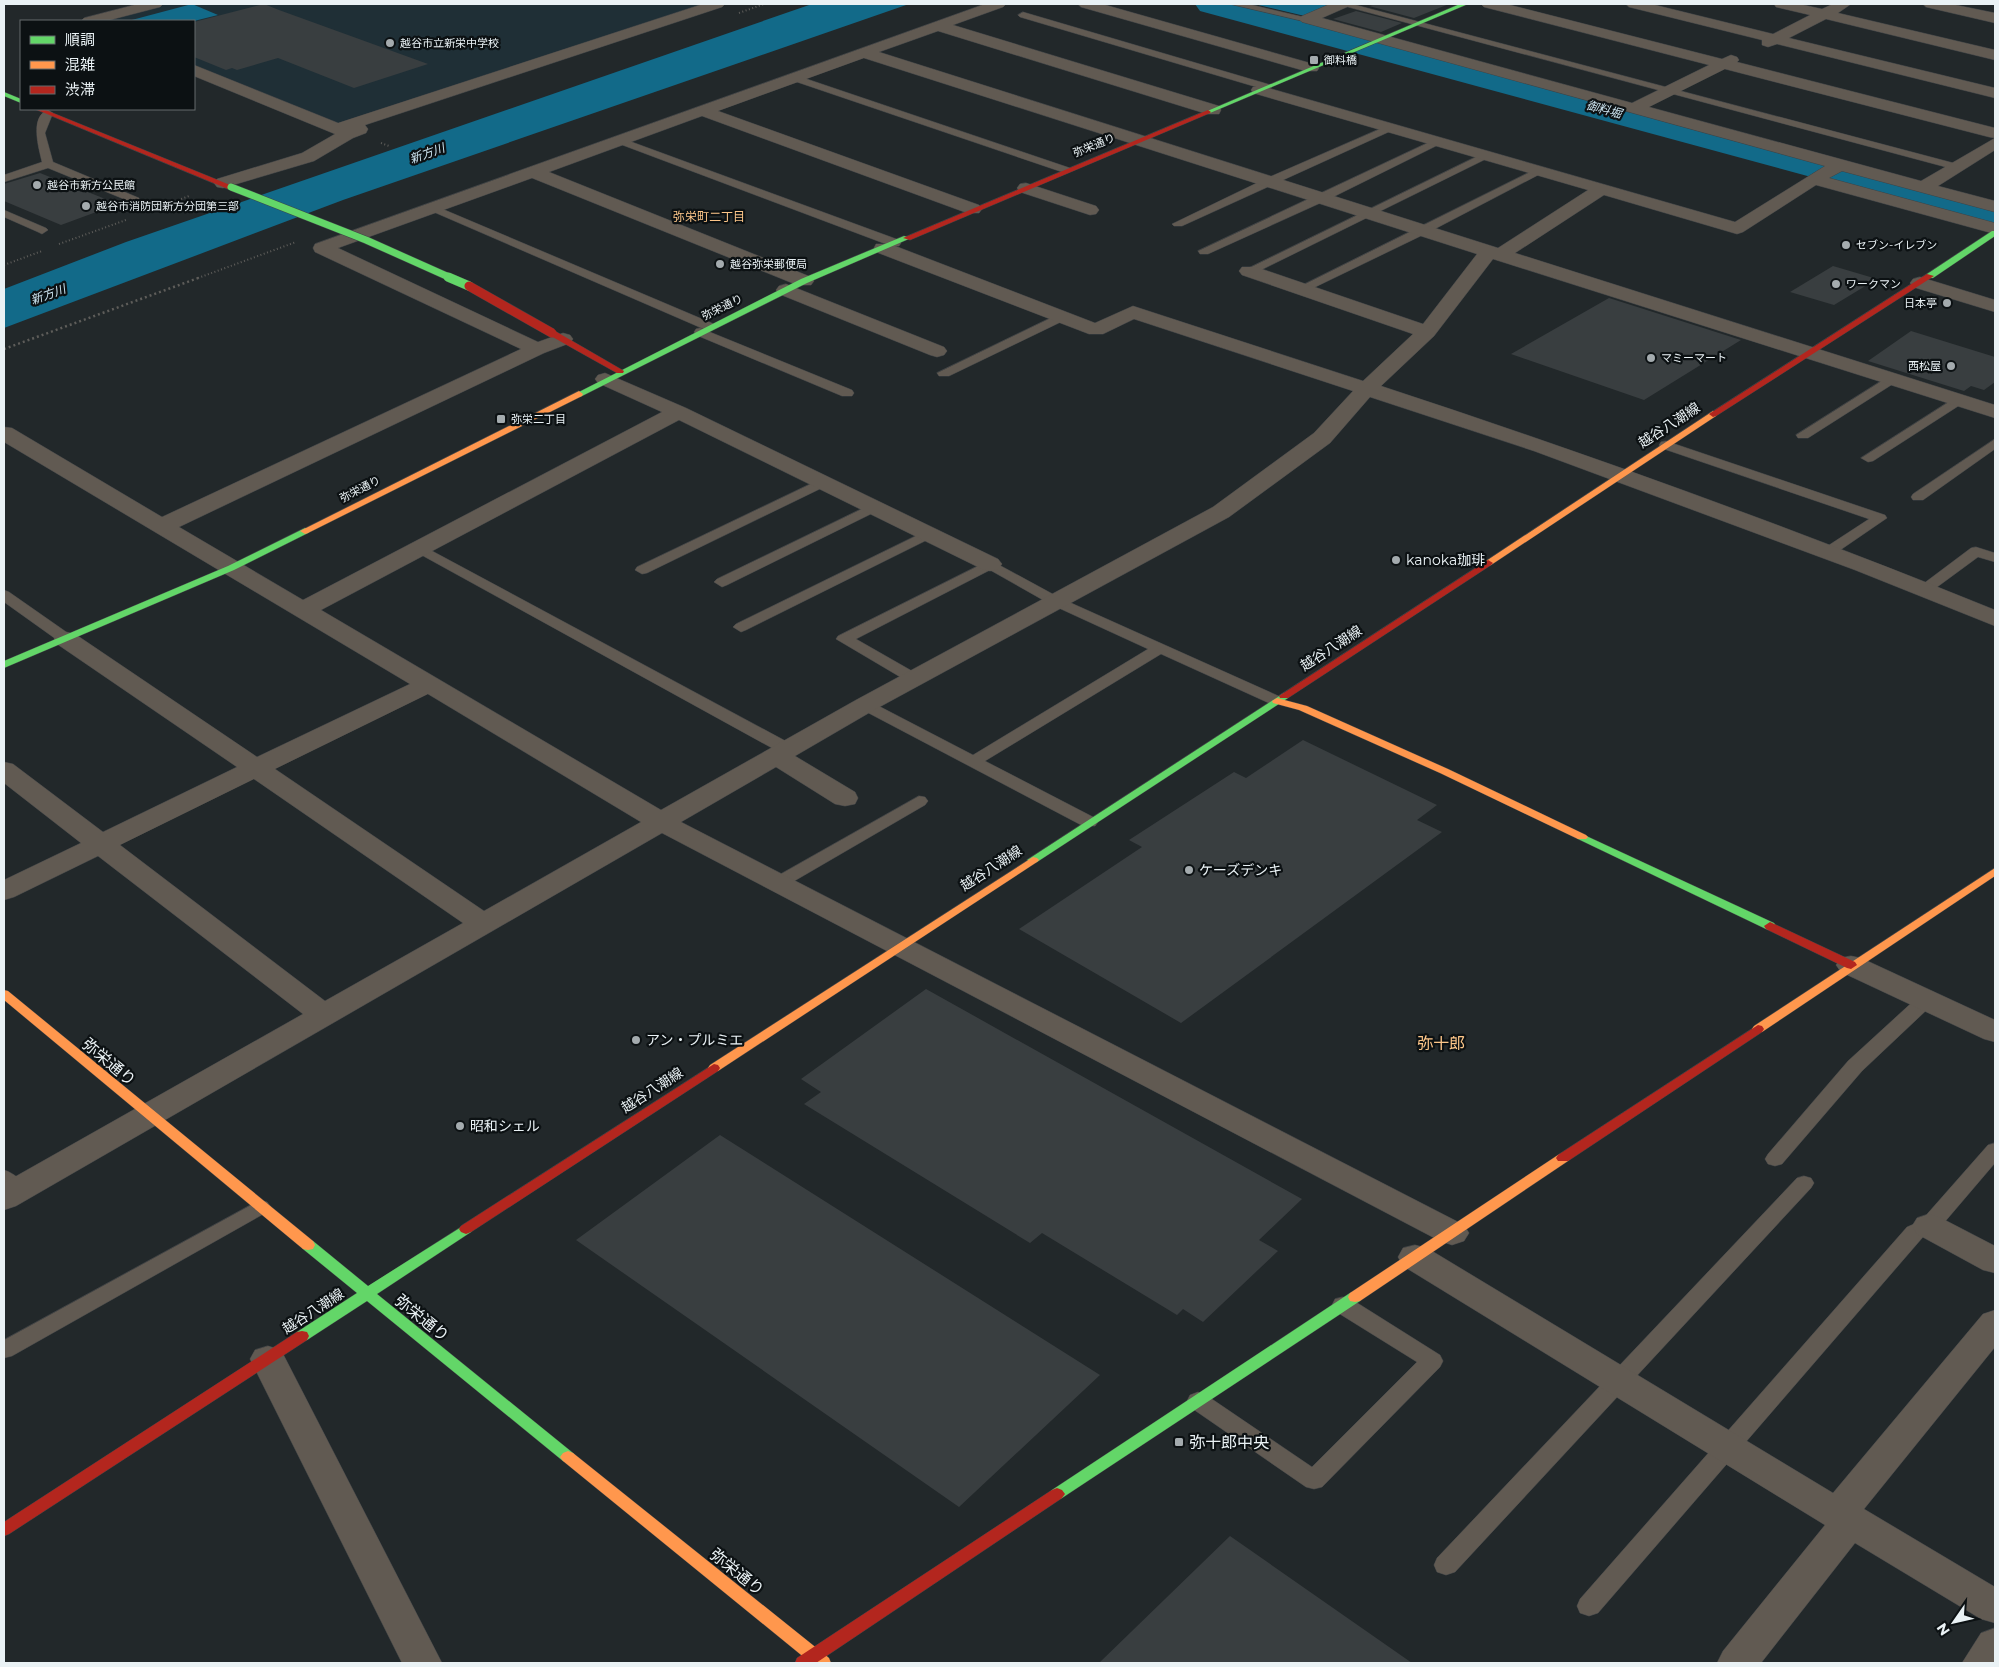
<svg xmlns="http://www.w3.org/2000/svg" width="1999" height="1667" font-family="Montserrat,'Noto Sans JP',sans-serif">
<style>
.built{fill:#1f2f36}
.water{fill:#126a89}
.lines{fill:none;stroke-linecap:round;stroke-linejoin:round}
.river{fill:#126a89;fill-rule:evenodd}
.building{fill:#393e40}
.lane-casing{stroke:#3f4346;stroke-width:1}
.street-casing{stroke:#3f4346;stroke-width:1}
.fast-casing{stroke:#3f4346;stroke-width:1}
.slow-casing{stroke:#3f4346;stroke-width:1}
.jam-casing{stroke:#3f4346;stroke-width:1}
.path-far1{stroke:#5e5d5a;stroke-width:2;stroke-dasharray:1 2.5;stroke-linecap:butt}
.path{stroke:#5e5d5a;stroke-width:2.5;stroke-dasharray:2 3;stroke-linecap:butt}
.lane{fill:#615a52;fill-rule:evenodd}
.street{fill:#615a52;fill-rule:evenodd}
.fast{fill:#63d668;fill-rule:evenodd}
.slow{fill:#ff974d;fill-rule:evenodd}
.jam{fill:#b3261e;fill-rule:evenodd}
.fast-bridge-far1-casing{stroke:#3f4346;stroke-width:8;stroke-linecap:butt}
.fast-bridge-casing{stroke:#3f4346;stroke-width:10;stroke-linecap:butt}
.jam-bridge-casing{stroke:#3f4346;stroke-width:10;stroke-linecap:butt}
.fast-bridge-far1{stroke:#63d668;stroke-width:7}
.fast-bridge{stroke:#63d668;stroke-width:9}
.jam-bridge{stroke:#b3261e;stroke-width:9}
.poi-dot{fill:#a4abae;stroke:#0c1113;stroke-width:2}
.labels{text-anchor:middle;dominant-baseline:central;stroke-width:4.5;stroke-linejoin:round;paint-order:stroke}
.far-poi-label{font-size:11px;fill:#eaf2f5;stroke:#0c1113;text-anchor:start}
.far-street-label{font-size:11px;fill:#eaf2f5;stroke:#0c1113}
.far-water-label{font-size:12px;font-style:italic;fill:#cfe7f3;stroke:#0c1113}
.far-neighbourhood-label{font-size:12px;fill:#fdc689;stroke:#0c1113}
.street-label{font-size:14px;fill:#eaf2f5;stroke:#0c1113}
.poi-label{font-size:14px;fill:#eaf2f5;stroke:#0c1113;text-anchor:start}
.quarter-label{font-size:16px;fill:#fdc689;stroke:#0c1113}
.near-street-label{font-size:16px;fill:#eaf2f5;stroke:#0c1113}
.near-poi-label{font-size:16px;fill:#eaf2f5;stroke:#0c1113;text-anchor:start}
</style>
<rect width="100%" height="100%" fill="#22282a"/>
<path class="built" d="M163,4H706L338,125L194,65V21H98Z"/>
<path class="water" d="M192,4L218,15L194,21H128Z
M812,4H909L343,200L4,328V289L126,242Z
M1254,4H1325L1335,6L1309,17Z"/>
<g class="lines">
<path class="river" d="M1195,4H1250L1995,202V227L1200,11Z"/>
</g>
<path class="building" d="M264,4L279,10L428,64L354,88L278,58L237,70L232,68L226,70L194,57V22Z
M1376,4H1449L1414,18L1369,6Z
M1356,11L1402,23L1381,32L1333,19Z
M40,173L118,204L61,225L4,201V184Z
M1833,266L1877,279L1834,305L1790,292Z
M1609,298L1741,340L1644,400L1511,354Z
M1911,331L1995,357V382L1984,390L1971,386L1964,391L1868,361Z
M1303,740L1437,805L1417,820L1442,832L1181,1023L1019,929L1142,847L1129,840L1234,772L1246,778Z
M926,989L1302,1199L1259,1240L1278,1251L1203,1322L1183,1309L1177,1315L1042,1233L1030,1243L804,1104L821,1092L801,1079Z
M720,1135L1100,1375L959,1507L576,1240Z
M1230,1536L1412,1663H1099Z"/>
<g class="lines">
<defs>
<path id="lane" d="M1230,4H1248L1312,19L1307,22Z
M1337,4H1352L1961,165L1963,167L1957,170L1953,169Z
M1023,12L1271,85L1272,87L1267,90L1263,89L1020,17L1018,15Z
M795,75L1070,168L1072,170L1070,172H1062L791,80L790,78Z
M48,110L53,113L45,133L53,162L139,198V202H131L48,168L4,182V175L42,162C39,149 29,116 48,110Z
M1389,125L1394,128L1393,130L1182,226H1174L1172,224L1265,179Z
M621,138L899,240L901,243L899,246H891L617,143L616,141Z
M1436,139L1440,140V144L1327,200L1208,254H1200L1198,251Z
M1484,153L1490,156L1488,158L1253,274H1245L1243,271Z
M1538,168L1542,169V173L1429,232L1305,292H1297L1295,289Z
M433,205L714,324L716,327L710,331L706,330L429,210L427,208Z
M4,210L46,228L48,230L42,234L38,232L4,217Z
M1061,313L1065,314L1067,317L1065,320L949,376H939L937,373Z
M700,328L852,390L854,393L852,396H842L696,335L694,332L696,329Z
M1891,375L1898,379L1896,382L1808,438H1798L1796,435Z
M1958,396L1965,400L1963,403L1873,461L1868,462L1861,458Z
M1995,439V449L1923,500H1913L1911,497L1913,494Z
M1666,441L1885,515L1887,518L1833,555H1823L1821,552L1823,549L1869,519L1661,448L1659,445L1661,442Z
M823,478L828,479L830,482L828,485L647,573L642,574L635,570L637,567Z
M874,503L881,507L879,510L727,585L722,587L714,582L717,579Z
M928,530L933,531L935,534L933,537L746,630L741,632L733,627L736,624Z
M421,545L793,745L795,749L793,753H781L416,552L414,549L416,546Z
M1976,547L1995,553V562L1978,557L1929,593H1919L1916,590L1919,587L1971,548Z
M990,560L1060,598L1283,698L1285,701L1283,704H1271L1161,654L985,761L1095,818L1098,822L1095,826H1083L859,708L857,705L865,700L871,702L973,755L1148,649L1050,604L990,570L856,639L919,675L921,678L919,681H907L836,639L838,636Z
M4,590L9,592L72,636L74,639L72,642H60L4,602Z
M919,796L925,797L928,801L925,805L784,887H772L769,883L772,879Z
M1926,994L1933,996L1936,1000L1933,1004L1862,1071L1782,1164L1775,1166L1768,1164L1765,1159L1768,1154L1848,1061L1919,996Z
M1995,1143V1163L1937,1231L1923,1237L1598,1613L1589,1616L1580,1613L1577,1606L1580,1599L1907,1227L1921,1221L1988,1145Z
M4,1170C14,1173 23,1181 28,1190L25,1195C15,1198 11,1196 4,1189Z
M1804,1176L1811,1178L1814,1183L1811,1188L1455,1572L1446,1575L1437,1572L1434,1565L1437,1558L1797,1178Z
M260,1200L267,1202L271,1207L267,1212L12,1356L4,1358V1340Z
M1343,1297L1351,1299L1440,1355L1443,1361L1440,1367L1322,1487L1314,1489L1306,1487L1190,1407L1187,1401L1190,1395L1198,1392L1206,1395L1312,1467L1417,1362L1335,1311L1332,1305L1335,1299Z"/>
<path id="street" d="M138,4H163L160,7L106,21H81L84,18Z
M703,4H725L722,7L365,125L368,129L366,133L353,138L314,161L223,188L217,187L214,183L217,179L302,153L335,134L194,76V65L338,123Z
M985,4H1006L1003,7L953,25L1219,106L1221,110L1219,114H1207L938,31L879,52L1498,248L1588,190L1253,93L1251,90L1253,87H1265L1735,222L1825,166L1302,22L1299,19L1302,16L1330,4H1349L1347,7L1322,18L1632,103L1709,65L1484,7L1481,4H1506L1722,59L1731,55L1737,57L1739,60L1737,62L1995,128V150L1938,186L1995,201V212L1842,171L1829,178L1995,223V234L1816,185L1743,232L1737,234L1604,195L1515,253L1995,405V418L1493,259L1434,336L1381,386C1588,454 1793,528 1995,610V626L1855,570L1534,451L1370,397L1330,443L1229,517L874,710L795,756L855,792L858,798L855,804L845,806L835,804L776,767L681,822L1464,1225L1469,1233L1464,1241L1452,1245L1440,1241L662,833L16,1206L4,1210V1183L303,1014L98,856L14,897L4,900V880L81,843L4,783V762L13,764L103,832L237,767L57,644L54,639L57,634L66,632L75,634L257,757L410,684L4,442V427L12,428L162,517L521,349L315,252L313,248L315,244ZM864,58L1477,254L1423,324L1256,267H1242L1239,271L1242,275L1413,334L1363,381L1133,306L1095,323L890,244H876L874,248L876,252L1089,334H1103L1134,319L1353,391L1314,433L1213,507L856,700L661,810L321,610L679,420L982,569L990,571L998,569L1002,564L998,559L686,408L605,373L598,375L595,379L598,383L662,412L303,600L179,527L544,353L570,343L573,339L570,335L563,333L538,342L338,248L532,178L797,285H811L814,281L811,277L549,172L702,116L967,213H979L982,209L979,205L718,111ZM1725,69L1989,137L1995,138L1921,181L1649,107ZM428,694L641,822L484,911L275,769ZM254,779L463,923L325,1001L120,845Z
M1078,4H1102L1317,65L1319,68L1317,71H1305L1081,7Z
M1626,4H1651L1773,34L1810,15L1776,7L1774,4H1799L1822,9L1833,4H1851L1838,13L1995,50V60L1826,19L1789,38L1995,88V98L1777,44L1768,47L1762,45V40L1629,7Z
M1923,4H1951L1995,13V23L1926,7Z
M1026,183L1096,206L1099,210L1096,214L1090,215L1020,192L1017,188L1020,184Z
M1920,277L1995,300V312L1913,287L1910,283L1913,279Z
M786,284L944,347L947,351L944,355L937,357L930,355L779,294L776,290L779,286Z
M1851,956L1861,958L1995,1020V1042L1984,1039L1841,972L1836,965L1841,958Z
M1929,1214L1941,1218L1995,1246V1273L1983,1270L1917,1234L1912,1226L1917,1218Z
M1415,1245L1427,1248L1833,1493L1983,1314L1995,1310V1347L1864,1509L1995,1587V1623L1981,1619L1855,1543L1761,1663H1717L1723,1651L1825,1525L1403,1266L1398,1257L1403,1248Z
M268,1346L281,1350L442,1663H402L250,1359L255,1350Z
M1995,1628V1663H1962L1981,1633Z"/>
<path id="fast" d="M1460,4H1468L1210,113L1205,112Z
M4,92L21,99V103L4,96Z
M1992,231H1995V236L1933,278H1927V274Z
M904,236L911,238L807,283L582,396L579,397L575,394L801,279Z
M305,528L310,531L308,533L234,570L4,668V661L228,566Z
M1284,693L1288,694L1289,696L1288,698L1037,862L1033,863L1027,860Z
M1582,834L1774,923L1776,926L1770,930L1766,929L1578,839L1576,837L1578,835Z
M466,1224L471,1226L473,1229L471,1232L377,1294L573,1453L576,1457L573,1461L568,1463L563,1461L367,1301L307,1340L302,1341L297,1340L295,1336L297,1332L357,1293L303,1249L301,1245L303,1241L308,1240L313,1241L368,1286Z
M1355,1292L1360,1293L1362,1297L1360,1301L1062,1498L1057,1500L1052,1498L1049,1494L1052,1490L1350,1293Z"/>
<path id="slow" d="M579,391L583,394L582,396L308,533L305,534L300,531Z
M1713,411L1717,414L1716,416L1491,565L1488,566L1483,563Z
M1277,698L1307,706L1448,769L1586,835L1588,837L1586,839H1578L1440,773L1299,710L1273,703L1272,701Z
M1033,857L1037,858L1039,860L1037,862L718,1071H710L708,1068L710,1065Z
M1995,868V876L1762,1032H1754L1752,1029L1754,1026Z
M4,990L8,991L313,1241L315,1245L313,1249L308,1250L303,1249L4,1000Z
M1563,1153L1568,1155L1570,1158L1568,1161L1360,1301L1355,1302L1350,1301L1348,1297L1350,1293L1558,1155Z
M568,1451L573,1453L829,1658L831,1663H811L563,1461L560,1457L563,1453Z"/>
<path id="jam" d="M35,109H43L235,187L228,189Z
M1208,110L1211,112L1210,113L910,240L903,238Z
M1927,274L1934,276L1716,416L1713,417L1709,414Z
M549,331H555L624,371L623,373H617L549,335Z
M1488,560L1493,563L1491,565L1288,698H1280L1279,696Z
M1770,922L1855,962L1857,965L1851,969L1847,968L1766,929L1764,926Z
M1758,1025L1762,1026L1764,1029L1762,1032L1568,1161H1558L1556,1158L1558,1155Z
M714,1064L718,1065L720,1068L718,1071L471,1232L466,1234L461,1232L459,1229L461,1226Z
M302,1331L307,1332L309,1336L307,1340L9,1534L4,1536V1522L297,1332Z
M1057,1488L1062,1490L1065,1494L1062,1498L816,1663H795L797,1658L1052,1490Z"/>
</defs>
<use href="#lane" class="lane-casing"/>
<use href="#street" class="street-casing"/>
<use href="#fast" class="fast-casing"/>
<use href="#slow" class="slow-casing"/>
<use href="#jam" class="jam-casing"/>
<path class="path-far1" d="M739,13L764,4
M381,143L389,146
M155,209L189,196
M59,244L126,220
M4,265L42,251
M198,278L296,242"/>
<path class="path" d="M4,349L201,277"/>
<use href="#lane" class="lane"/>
<use href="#street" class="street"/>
<use href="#fast" class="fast"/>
<use href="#slow" class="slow"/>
<use href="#jam" class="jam"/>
<defs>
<path id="fast-bridge-far1" d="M231,187L366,240L451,278"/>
<path id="fast-bridge" d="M448,277L469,286"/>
<path id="jam-bridge" d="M469,286L552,333"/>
</defs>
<use href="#fast-bridge-far1" class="fast-bridge-far1-casing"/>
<use href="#fast-bridge" class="fast-bridge-casing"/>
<use href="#jam-bridge" class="jam-bridge-casing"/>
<use href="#fast-bridge-far1" class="fast-bridge-far1"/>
<use href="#fast-bridge" class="fast-bridge"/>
<use href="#jam-bridge" class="jam-bridge"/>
</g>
<g class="poi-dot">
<circle cx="390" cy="43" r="5"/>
<rect x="1309" y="55" width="10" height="10" rx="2.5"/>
<circle cx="37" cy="185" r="5"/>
<circle cx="86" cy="206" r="5"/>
<circle cx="1846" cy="245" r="5"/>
<circle cx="720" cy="264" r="5"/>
<circle cx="1836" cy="284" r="5"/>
<circle cx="1947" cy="303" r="5"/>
<circle cx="1651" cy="358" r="5"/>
<circle cx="1951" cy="366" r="5"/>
<rect x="496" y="414" width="10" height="10" rx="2.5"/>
<circle cx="1396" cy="560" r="5"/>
<circle cx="1189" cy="870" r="5"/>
<circle cx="636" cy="1040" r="5"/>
<circle cx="460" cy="1126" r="5"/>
<rect x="1174" y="1437" width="10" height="10" rx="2.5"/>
</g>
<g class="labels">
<g class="far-poi-label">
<text x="400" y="43">越谷市立新栄中学校</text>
<text x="1324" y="60">御料橋</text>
<text x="47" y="185">越谷市新方公民館</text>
<text x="96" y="206">越谷市消防団新方分団第三部</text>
<text x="1856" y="245">セブン-イレブン</text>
<text x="730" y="264">越谷弥栄郵便局</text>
<text x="1846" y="284">ワークマン</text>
<text x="1937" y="303" text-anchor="end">日本亭</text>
<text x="1661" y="358">マミーマート</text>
<text x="1941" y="366" text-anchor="end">西松屋</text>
<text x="511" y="419">弥栄二丁目</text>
</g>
<g class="far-street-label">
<text transform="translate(1094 145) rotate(-22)">弥栄通り</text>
<text transform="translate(722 307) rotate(-26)">弥栄通り</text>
<text transform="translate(360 489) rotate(-27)">弥栄通り</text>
</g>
<g class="far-water-label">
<text transform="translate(1604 109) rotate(15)">御料堀</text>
<text transform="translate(427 153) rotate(-20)">新方川</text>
<text transform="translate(48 294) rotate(-20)">新方川</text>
</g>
<g class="far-neighbourhood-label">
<text x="709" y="216">弥栄町二丁目</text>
</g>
<g class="street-label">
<text transform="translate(1669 425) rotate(-33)">越谷八潮線</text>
<text transform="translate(1331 648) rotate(-33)">越谷八潮線</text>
<text transform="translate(991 868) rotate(-33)">越谷八潮線</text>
<text transform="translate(652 1090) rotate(-33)">越谷八潮線</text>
<text transform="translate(313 1311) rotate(-33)">越谷八潮線</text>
</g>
<g class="poi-label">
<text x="1406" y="560">kanoka珈琲</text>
<text x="1199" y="870">ケーズデンキ</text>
<text x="646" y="1040">アン・プルミエ</text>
<text x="470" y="1126">昭和シェル</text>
</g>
<g class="quarter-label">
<text x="1441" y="1043">弥十郎</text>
</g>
<g class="near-street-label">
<text transform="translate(109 1062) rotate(40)">弥栄通り</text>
<text transform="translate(422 1318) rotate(39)">弥栄通り</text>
<text transform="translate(737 1572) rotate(39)">弥栄通り</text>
</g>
<g class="near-poi-label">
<text x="1189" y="1442">弥十郎中央</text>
</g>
</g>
<rect width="1999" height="1667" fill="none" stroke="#eaf2f5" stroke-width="10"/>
<rect x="20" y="20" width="175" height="90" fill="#0c1113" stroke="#656b6d"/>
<rect x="30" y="36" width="25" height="8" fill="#63d668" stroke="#656b6d"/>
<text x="65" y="45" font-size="15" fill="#eaf2f5">順調</text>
<rect x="30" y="61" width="25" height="8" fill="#ff974d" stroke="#656b6d"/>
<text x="65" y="70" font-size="15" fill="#eaf2f5">混雑</text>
<rect x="30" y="86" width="25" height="8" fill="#b3261e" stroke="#656b6d"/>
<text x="65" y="95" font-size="15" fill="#eaf2f5">渋滞</text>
<g transform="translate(1954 1622) rotate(236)" stroke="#0c1113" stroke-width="4" paint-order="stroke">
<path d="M0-4L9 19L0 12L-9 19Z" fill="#eaf2f5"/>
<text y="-8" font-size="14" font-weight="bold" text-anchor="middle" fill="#eaf2f5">N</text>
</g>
</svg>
